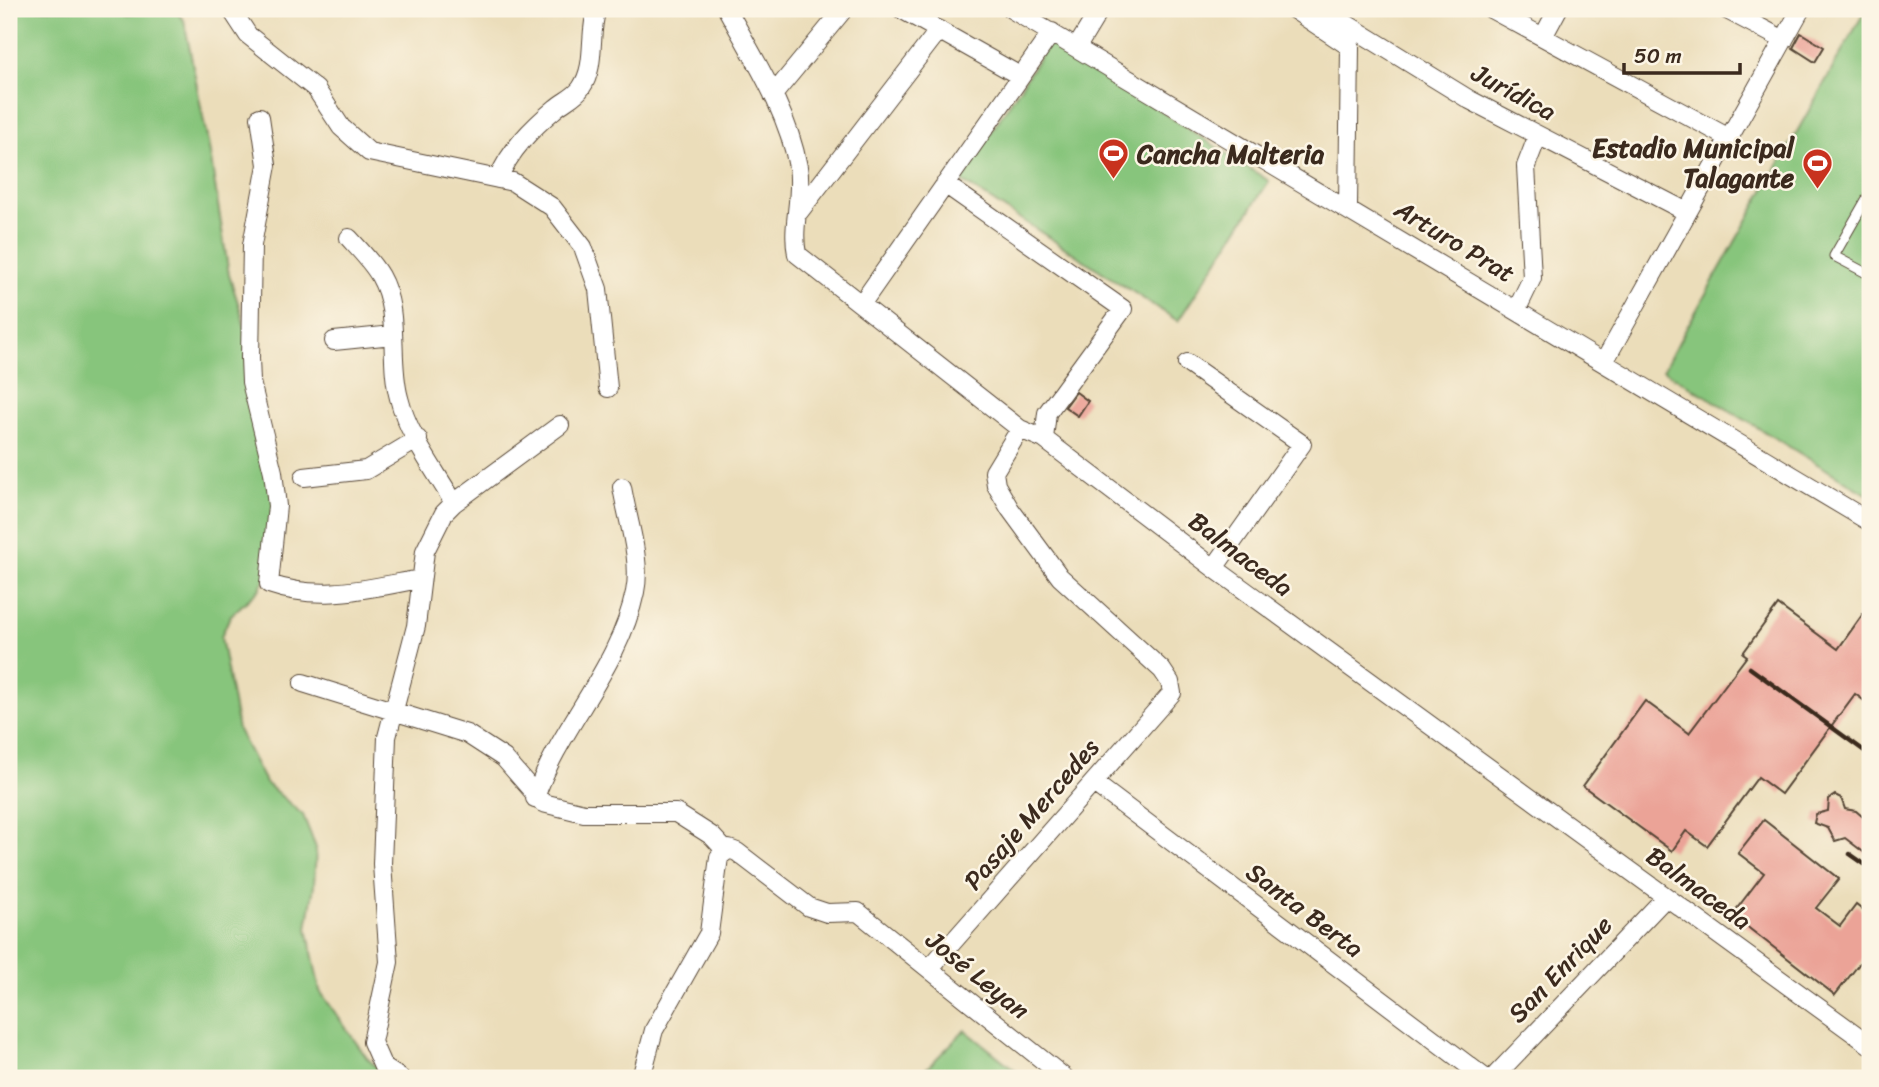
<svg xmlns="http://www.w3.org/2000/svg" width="1879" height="1087" font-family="Sriracha,sans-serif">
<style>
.green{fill:#87c57b;stroke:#61784c;stroke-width:2}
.building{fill:#eba397}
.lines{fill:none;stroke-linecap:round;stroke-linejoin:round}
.service-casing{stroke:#554535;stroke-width:11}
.minor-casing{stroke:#554535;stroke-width:20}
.service{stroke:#fff;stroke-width:9}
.minor{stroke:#fff;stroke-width:18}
.rail{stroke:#3b2a1e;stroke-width:4.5}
.labels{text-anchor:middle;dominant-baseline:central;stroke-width:5;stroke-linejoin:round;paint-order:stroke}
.street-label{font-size:26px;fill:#3b2a1e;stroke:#fcf5e5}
.poi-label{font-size:26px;font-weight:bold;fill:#3b2a1e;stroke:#fcf5e5;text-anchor:end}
</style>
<rect width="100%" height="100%" fill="#fcf5e5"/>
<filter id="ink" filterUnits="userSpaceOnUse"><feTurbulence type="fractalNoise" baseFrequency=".0143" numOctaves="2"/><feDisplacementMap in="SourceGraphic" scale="14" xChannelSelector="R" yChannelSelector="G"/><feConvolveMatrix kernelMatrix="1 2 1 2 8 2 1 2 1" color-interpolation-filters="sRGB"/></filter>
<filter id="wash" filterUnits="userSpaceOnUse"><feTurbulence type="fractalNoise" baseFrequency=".00686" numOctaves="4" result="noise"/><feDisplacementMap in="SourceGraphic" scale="28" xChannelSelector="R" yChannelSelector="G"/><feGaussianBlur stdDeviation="1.57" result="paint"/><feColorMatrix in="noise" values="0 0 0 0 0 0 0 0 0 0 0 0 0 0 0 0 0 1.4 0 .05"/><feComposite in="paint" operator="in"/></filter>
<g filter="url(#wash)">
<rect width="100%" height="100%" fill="#ebddba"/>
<path class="green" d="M9,9H122L128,14L148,9H173L184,20L210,153L229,275L242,315L277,482L273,563L259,590L230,616L221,637L238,730L265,782L303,815L316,848L314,886L307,928L320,991L367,1058L388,1078H9Z
M1866,9H1870V496L1663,370Z
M1051,40L1269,181L1178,321L960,180Z
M965,1030L1025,1078H917Z"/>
<g id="blocks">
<path class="building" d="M1801,33L1824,47L1815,62L1793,48Z
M1076,392L1088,401L1078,416L1065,407Z
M1870,604V705L1855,694L1781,794L1758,777L1707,846L1686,831L1672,851L1583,786L1645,701L1689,733L1747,656L1743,653L1778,605L1838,649Z
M1835,795L1841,798L1845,809L1856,811L1870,823V857L1845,838L1835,841L1828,828L1814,823L1816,814L1828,811L1829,799Z
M1764,820L1839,879L1816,908L1840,926L1856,905L1870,916V950L1835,995L1732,915L1764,873L1738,853Z"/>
</g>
</g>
<g filter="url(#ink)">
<use href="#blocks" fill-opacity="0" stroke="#554535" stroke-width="2"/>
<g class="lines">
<defs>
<path id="service" d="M1870,193L1834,256L1870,275"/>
<path id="minor" d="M231,9L248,35L316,89L341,127L369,152L513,182L552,207L583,247L598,289L608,388
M727,9C754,59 788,111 798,167C803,196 791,226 797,254L1020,429L1044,439L1214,568L1870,1045
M901,9L1020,76
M1011,9L1870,522
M1293,9L1350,47L1348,208
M1322,9L1470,100L1687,212
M1491,9L1729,138
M1725,9L1784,40
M1543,37L1558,9
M1077,47L1100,9
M773,95L844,9
M260,117L267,165L252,245L250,358L251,382L273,472L277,506L269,584C321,602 368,588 421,579
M498,179C510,150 532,128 556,108C564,101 575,97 581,88C597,65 588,34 597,9
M945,184L1123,309L1047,413L1044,439
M799,212L939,30
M349,238C360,250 372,262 380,276C401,313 388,358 399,398C408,435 435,470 454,503
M862,303L1052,32
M1517,309L1532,278L1526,166L1538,135
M334,341L393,335
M1604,362L1801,9
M1187,363L1302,444L1214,568
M304,477L366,470L418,439
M303,683L467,734L504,758L543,803L584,813H676L712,836L725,850
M1094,783L1485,1078
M535,798C560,725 619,669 635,592C642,560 627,518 622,487
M929,969L1172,693L1170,682L1162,670L1060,577L1010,509L996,485L994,472L1020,429
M400,1078L383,1067L372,1042L389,962L382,864L387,737L416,626L425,551L444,513L454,503L560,425
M641,1078L654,1030L709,933L719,857L729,849L737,852L809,907L827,913L858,912L1065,1078
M1493,1078L1666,897"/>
</defs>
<use href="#service" class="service-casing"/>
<use href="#minor" class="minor-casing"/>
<use href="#service" class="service"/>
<use href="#minor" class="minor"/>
<path class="rail" d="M1750,668L1870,755
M1850,854L1870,868"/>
</g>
</g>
<defs>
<symbol id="stadium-pin" viewBox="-11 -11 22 30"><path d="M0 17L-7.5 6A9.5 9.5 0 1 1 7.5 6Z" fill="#c8321e" stroke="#fcf5e5"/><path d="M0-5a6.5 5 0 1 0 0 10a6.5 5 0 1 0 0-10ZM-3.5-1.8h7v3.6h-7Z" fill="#fff"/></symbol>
</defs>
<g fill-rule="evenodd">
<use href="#stadium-pin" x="1096" y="136" width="35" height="47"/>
<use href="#stadium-pin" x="1800" y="146" width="35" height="47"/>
</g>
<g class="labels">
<g class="street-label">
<text transform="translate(1514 92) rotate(28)">Jurídica</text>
<text transform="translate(1455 241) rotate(31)">Arturo Prat</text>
<text transform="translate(1241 554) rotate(37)">Balmaceda</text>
<text transform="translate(1031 814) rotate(-49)">Pasaje Mercedes</text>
<text transform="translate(1699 888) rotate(36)">Balmaceda</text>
<text transform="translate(1305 910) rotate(37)">Santa Berta</text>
<text transform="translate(1560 969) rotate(-46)">San Enrique</text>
<text transform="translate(978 975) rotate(39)">José Leyan</text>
</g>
<g class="poi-label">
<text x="1794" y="148">Estadio Municipal<tspan x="1794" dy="30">Talagante</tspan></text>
<text x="1137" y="154" text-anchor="start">Cancha Malteria</text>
</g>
</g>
<rect width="1879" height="1087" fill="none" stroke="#fcf5e5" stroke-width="35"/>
<path d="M1624 63v10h116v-10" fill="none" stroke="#3b2a1e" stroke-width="3.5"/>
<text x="1634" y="63" font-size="21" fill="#3b2a1e" stroke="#fcf5e5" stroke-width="5" paint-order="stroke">50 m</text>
</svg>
